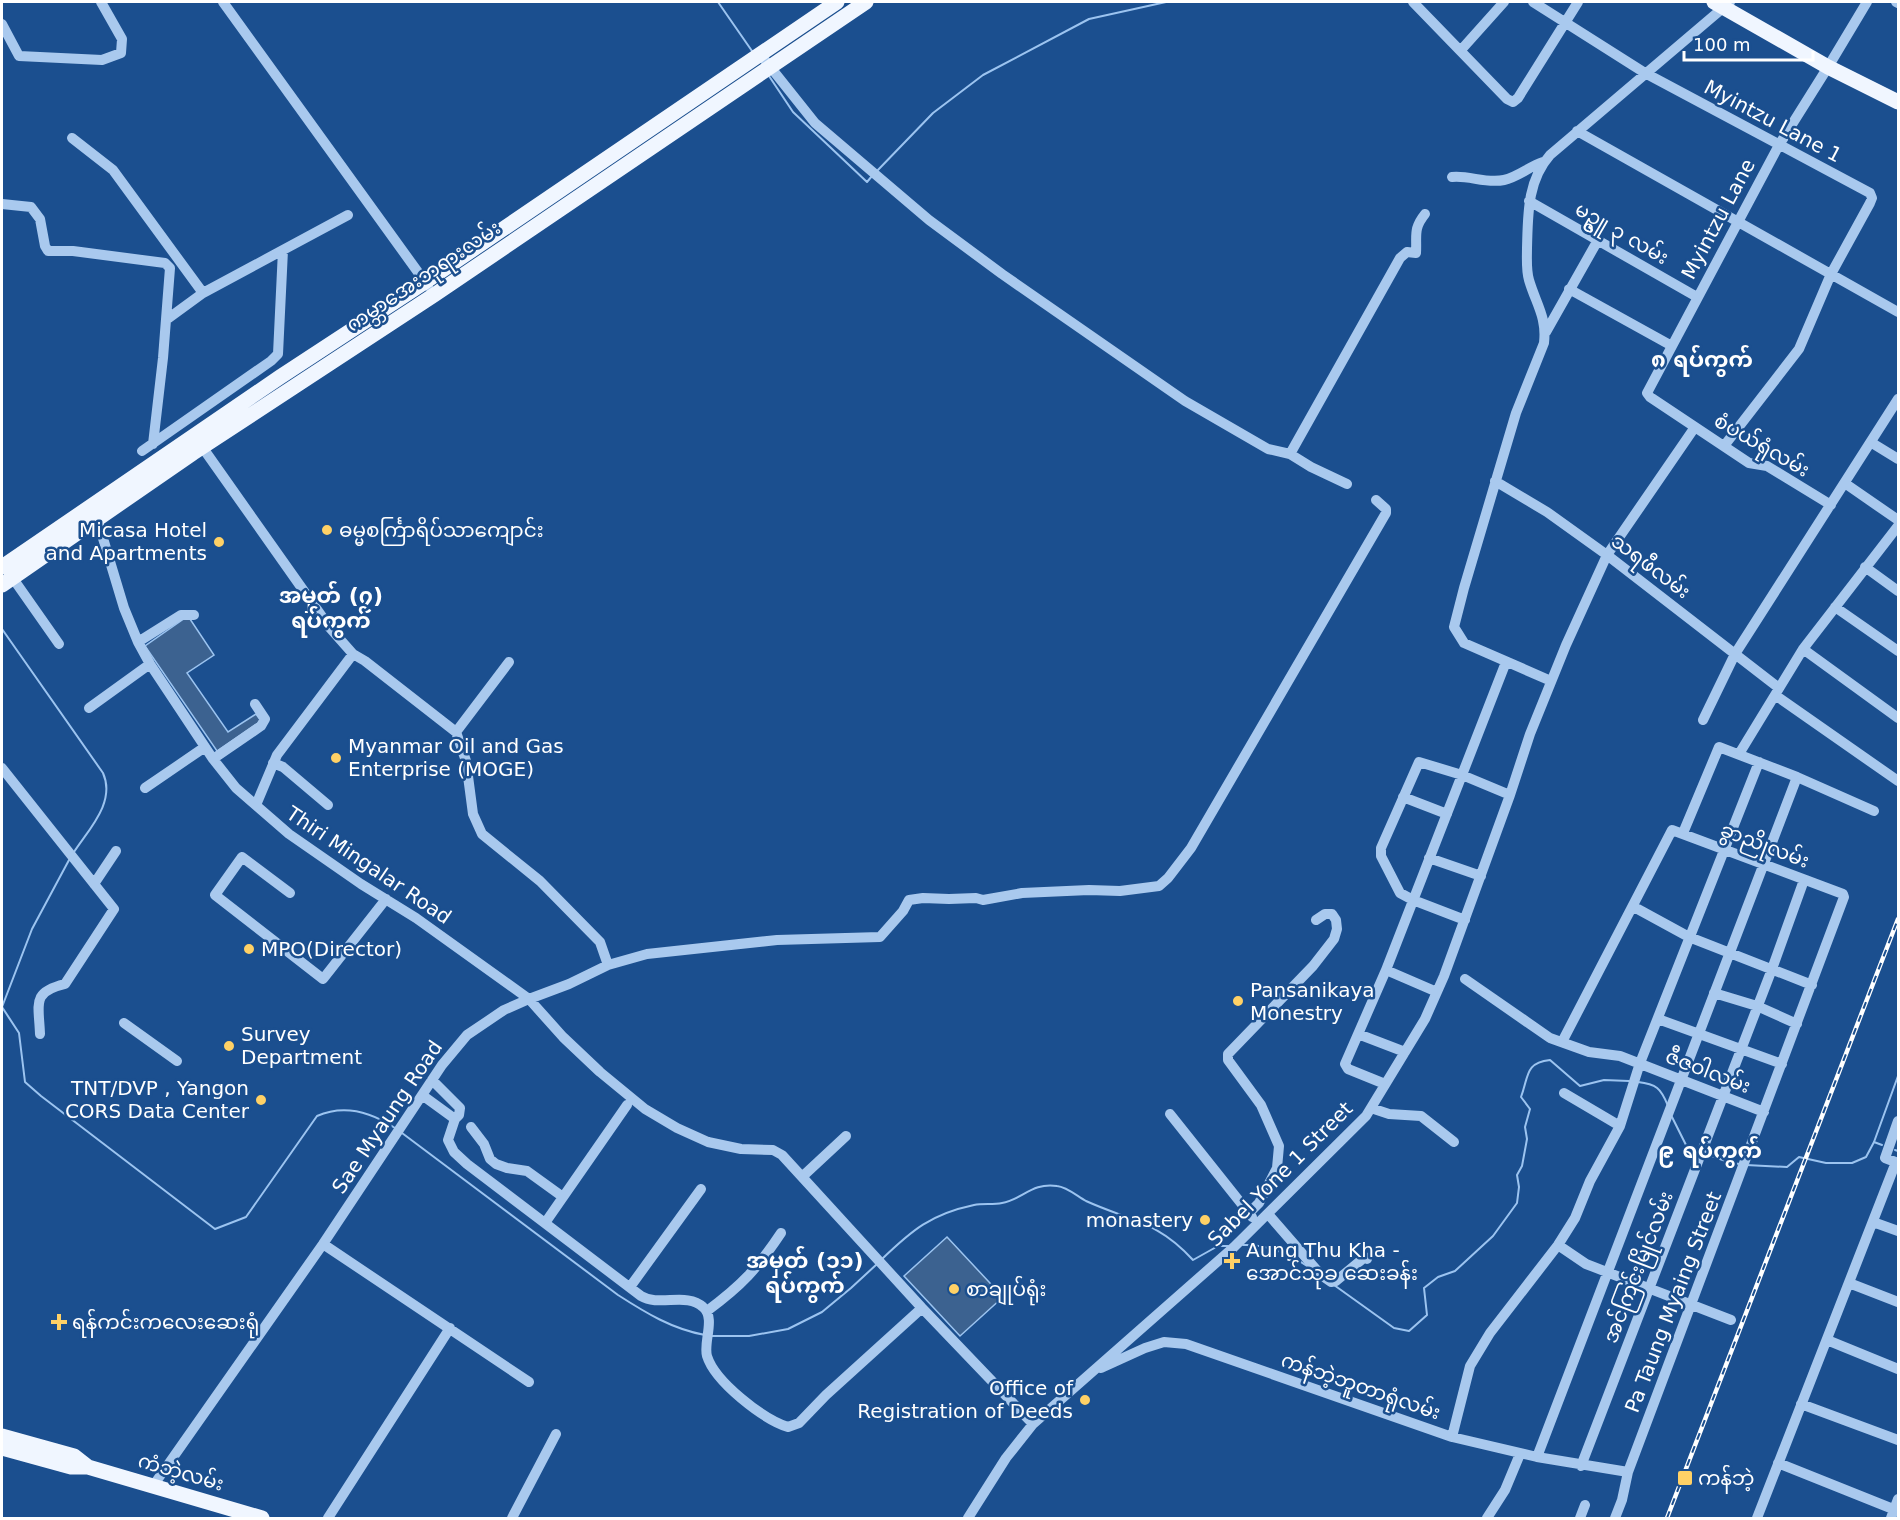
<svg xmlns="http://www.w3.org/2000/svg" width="1900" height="1520" font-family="'DejaVu Sans','Noto Sans Myanmar',sans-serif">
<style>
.water{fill:#3c6290;stroke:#9cc4f0;stroke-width:1.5}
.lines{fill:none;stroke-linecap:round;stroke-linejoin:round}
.stream{stroke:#9cc4f0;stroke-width:2}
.minor{stroke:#a9c9ee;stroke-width:10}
.major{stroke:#f0f6ff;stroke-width:15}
.rail-casing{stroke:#fff;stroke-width:4.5}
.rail{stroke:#1b4f8f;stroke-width:2;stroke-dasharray:7;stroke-linecap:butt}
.poi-dot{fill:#ffd166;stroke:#1b4f8f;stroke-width:2}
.labels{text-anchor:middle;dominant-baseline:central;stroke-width:5;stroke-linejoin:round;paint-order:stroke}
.street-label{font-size:20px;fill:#fff;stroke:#1b4f8f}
.poi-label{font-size:20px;fill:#fff;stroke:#1b4f8f;text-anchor:start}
.quarter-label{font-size:22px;font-weight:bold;fill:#fff;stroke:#1b4f8f}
</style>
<rect width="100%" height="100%" fill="#1b4f8f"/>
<path class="water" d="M188,616L214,655L187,673L228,732L256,714L261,721L217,751L145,646Z
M947,1237L1003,1297L960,1336L904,1276Z"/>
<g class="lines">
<path class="stream" d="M718,2L752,51
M769,76L793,112L867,182L872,176
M876,172L933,113L983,75L1089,19L1166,2
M2,629L103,773C116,802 89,829 74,852
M69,860L32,929L2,1007L19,1033L25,1082L41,1096L215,1229L246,1217L317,1116C344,1104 371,1112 395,1128
M1638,1082C1656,1084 1661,1088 1668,1106
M1672,1117L1687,1147L1698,1151
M402,1133L618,1295C646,1313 672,1329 705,1335
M1874,1142L1882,1145
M1895,1150L1898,1151
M1706,1154L1731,1163L1740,1164
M1746,1165L1787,1167L1799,1157L1826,1163H1852L1866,1157L1874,1142L1898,1076
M1243,1245C1265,1244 1290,1254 1307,1266
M881,1260C912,1230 931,1214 974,1205C983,1203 993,1205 1002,1203C1022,1200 1032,1182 1057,1186C1067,1187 1077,1196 1086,1201C1130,1221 1158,1221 1193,1260L1218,1246H1228
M1334,1285L1394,1328L1409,1331L1427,1315L1424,1288L1438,1277L1455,1271L1493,1236L1517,1203L1519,1187L1517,1175L1522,1166L1527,1139L1525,1127L1530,1109L1521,1097C1529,1075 1525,1063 1550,1060L1580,1086L1604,1080L1629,1081
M710,1336H749L788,1329L822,1312L851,1288L877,1264"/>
<path class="minor" d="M223,2L428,286
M1413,2L1507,99L1513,102L1518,98L1578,2
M1533,2L1645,73L1870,193L1872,198L1870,203L1831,274L1799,349L1724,446
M1896,2L1898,3
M2,24L19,56L102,60L121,53L122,39L101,2
M1461,50L1504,2
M760,54L815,123L929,220L1002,274L1185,401L1268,449L1290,454L1311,467L1347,484
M1577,131L1898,312
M72,138L113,170L203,293L348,215
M1452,177C1469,175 1486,184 1504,180C1518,177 1530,166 1543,162
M1529,201L1697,297
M2,204L31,207L40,219L45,246L48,251H73L165,263L170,268L163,358L153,444
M1569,289L1672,346
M166,320L203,293
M1546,332L1598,240
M198,441L330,628L353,654L365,661L456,732
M1872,443L1898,459
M142,451L271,361L278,354L283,250
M1290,454L1400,258L1407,252L1416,253C1417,235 1413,229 1425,214
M1495,481L1547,512L1607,555L1779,688
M1846,484L1898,520
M1831,505L1767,466L1749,463L1650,397L1647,393L1779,145L1828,67L1867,2
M96,515L124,608L138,642L150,664L213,759L236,788L289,834L361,884L416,918L529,999L563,1037L600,1072L645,1109L677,1128L708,1142L741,1149L773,1150L782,1155L922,1308L1033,1424
M1865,567L1898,591
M12,577L59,644
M1835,607L1898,651
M138,642L181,615H194
M1803,649L1898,718
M509,662L456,732L466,761L473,814L482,834L540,881L600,942L608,965
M1551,681L1464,643L1454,627L1464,588L1516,413L1544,343C1547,317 1536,304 1529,280C1526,270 1527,258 1527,248C1528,215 1527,181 1550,155L1730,2
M1775,695L1898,781
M89,708L150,664
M1703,720L1735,654L1898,399
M1739,754L1803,649L1898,526
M213,759L261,726L265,719L255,704
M273,763L283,767L328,805
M2,768L114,909L65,984C31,992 39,1004 40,1034
M145,788L205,747
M1403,797L1447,814
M256,805L277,755L353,654
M1683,833L1719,747L1797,777L1874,811
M1429,858L1481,876
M94,884L116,851
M290,893L242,857L215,895L323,979L386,899
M1634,907L1689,937L1812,985
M1465,920L1413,900L1400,893L1381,856V848L1419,762L1462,775L1510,795
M1386,970L1437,992
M1465,979L1550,1038L1589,1052L1620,1056L1764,1112
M1714,993L1757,1006L1797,1024
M1658,1019L1782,1064
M124,1023L177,1061
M1358,1034L1405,1052
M1562,1042L1672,830L1843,894L1844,897L1628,1472L1622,1500L1615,1518
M432,1080L460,1108L459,1115L455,1119L448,1140L454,1152L467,1164L641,1296C659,1307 687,1292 703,1307C716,1318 703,1342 707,1356C715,1382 763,1419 788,1427L799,1423L826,1395L922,1308
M1385,1084L1348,1069L1345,1064L1386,970L1506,662
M1564,1093L1620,1126
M422,1095L455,1119
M1371,1108L1389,1114L1421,1116L1454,1142
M1170,1114L1252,1217
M1898,1121L1885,1158L1898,1163
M471,1127L484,1144L490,1159L496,1164L507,1168L527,1171L563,1197
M803,1176L846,1136
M1249,1213L1259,1203L1277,1168L1279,1146L1261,1105L1228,1060V1054L1313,966L1334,939L1337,929L1336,920L1332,914H1325L1316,920
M1268,1214L1321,1275L1331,1282L1336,1281L1365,1257L1367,1259
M1873,1222L1898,1231
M545,1223L627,1105
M323,1244L529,1382
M1558,1245L1586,1264L1731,1320
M1849,1283L1898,1302
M630,1287L701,1189
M707,1311C742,1285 757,1269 781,1233
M1827,1340L1898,1369
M1101,1368L1145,1348L1164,1342L1186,1344L1452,1437L1537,1457L1628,1472
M1801,1404L1898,1440
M1452,1437L1470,1366L1490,1333L1558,1245L1575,1218L1590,1181L1620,1126L1640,1063L1759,762
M1537,1457L1797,777
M1778,1463L1898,1511
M1581,1466L1772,969L1804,880
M153,1486L323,1244L442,1065L467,1035L504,1010L529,999L569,984L608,965L647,954L777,940L880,937L903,911L909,900L923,898L949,899L976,898L983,900L1022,893L1089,890L1120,891L1159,886L1168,878L1191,848L1386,513V509L1376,500
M328,1518L450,1328
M512,1518L556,1434
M968,1518L1006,1458L1033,1424L1234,1247L1366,1116L1425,1019L1444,976L1510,795L1530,734L1566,645L1607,555L1695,427
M1487,1518L1505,1490L1520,1454
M1580,1518L1585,1505
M1757,1518L1896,1162
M1891,1518L1898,1499"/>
<path class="major" d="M1714,2L1828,67L1898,102
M2,567L280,377L425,282L837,2
M2,585L193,453L434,295L866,2
M2,1436L74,1456L88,1467
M2,1448L71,1467H88L262,1518"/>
<defs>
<path id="rail" d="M1667,1518L1898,919"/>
</defs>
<use href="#rail" class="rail-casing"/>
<use href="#rail" class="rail"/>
</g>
<g class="poi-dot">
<circle cx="327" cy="530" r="6"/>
<circle cx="219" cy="542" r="6"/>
<circle cx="336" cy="758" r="6"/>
<circle cx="249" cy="949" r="6"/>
<circle cx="1238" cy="1001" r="6"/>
<circle cx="229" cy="1046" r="6"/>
<circle cx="261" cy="1100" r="6"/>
<circle cx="1205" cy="1220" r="6"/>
<path d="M1229 1252h6v6h6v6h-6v6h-6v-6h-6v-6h6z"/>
<circle cx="954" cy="1289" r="6"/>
<path d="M56 1313h6v6h6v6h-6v6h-6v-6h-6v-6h6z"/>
<circle cx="1085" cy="1400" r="6"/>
<rect x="1677" y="1470" width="16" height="16" rx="3"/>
</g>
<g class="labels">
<g class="street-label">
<text transform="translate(1773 121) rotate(28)">Myintzu Lane 1</text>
<text transform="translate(1718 219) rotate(-62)">Myintzu Lane</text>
<text transform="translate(1622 233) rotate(30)">မဥ္ဇူ ၃ လမ်း</text>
<text transform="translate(423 276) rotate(-34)">ကမ္ဘာအေးဘုရားလမ်း</text>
<text transform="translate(1762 445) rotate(30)">စံပယ်ရုံလမ်း</text>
<text transform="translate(1651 566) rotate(37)">သရဖီလမ်း</text>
<text transform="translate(1765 845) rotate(21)">ခွာညိုလမ်း</text>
<text transform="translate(369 865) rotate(34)">Thiri Mingalar Road</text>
<text transform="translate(1708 1071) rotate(21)">ဇီဇဝါလမ်း</text>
<text transform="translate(387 1117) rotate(-56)">Sae Myaung Road</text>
<text transform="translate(1280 1174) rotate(-45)">Sabel Yone 1 Street</text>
<text transform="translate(1638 1267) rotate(-69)">အင်ကြင်းမြိုင်လမ်း</text>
<text transform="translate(1673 1302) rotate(-69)">Pa Taung Myaing Street</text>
<text transform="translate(1361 1386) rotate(19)">ကန်ဘဲ့ဘူတာရုံလမ်း</text>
<text transform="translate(181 1472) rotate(16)">ကံဘဲ့လမ်း</text>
</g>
<g class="poi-label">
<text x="207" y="530" text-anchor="end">Micasa Hotel<tspan x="207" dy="23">and Apartments</tspan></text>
<text x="339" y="530">ဓမ္မစင်္ကြာရိပ်သာကျောင်း</text>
<text x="348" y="746">Myanmar Oil and Gas<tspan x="348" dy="23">Enterprise (MOGE)</tspan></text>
<text x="261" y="949">MPO(Director)</text>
<text x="1250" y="990">Pansanikaya<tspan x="1250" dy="23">Monestry</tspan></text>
<text x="241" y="1034">Survey<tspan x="241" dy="23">Department</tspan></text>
<text x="249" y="1088" text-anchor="end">TNT/DVP , Yangon<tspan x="249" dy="23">CORS Data Center</tspan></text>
<text x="1193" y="1220" text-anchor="end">monastery</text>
<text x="1246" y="1250">Aung Thu Kha -<tspan x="1246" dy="23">အောင်သုခ ဆေးခန်း</tspan></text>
<text x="966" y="1289">စာချုပ်ရုံး</text>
<text x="72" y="1322">ရန်ကင်းကလေးဆေးရုံ</text>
<text x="1073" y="1388" text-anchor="end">Office of<tspan x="1073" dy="23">Registration of Deeds</tspan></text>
<text x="1698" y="1478">ကန်ဘဲ့</text>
</g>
<g class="quarter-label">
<text x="1702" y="359">၈ ရပ်ကွက်</text>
<text x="331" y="595">အမှတ် (၇)<tspan x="331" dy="25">ရပ်ကွက်</tspan></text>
<text x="1710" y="1150">၉ ရပ်ကွက်</text>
<text x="805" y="1260">အမှတ် (၁၁)<tspan x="805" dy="25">ရပ်ကွက်</tspan></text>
</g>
</g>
<rect width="1900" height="1520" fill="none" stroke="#ffffff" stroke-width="6"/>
<path d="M1684 51v9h129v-9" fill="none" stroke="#ffffff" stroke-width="3"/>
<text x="1693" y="51" font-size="18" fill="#ffffff" stroke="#1b4f8f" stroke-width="4.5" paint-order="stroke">100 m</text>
</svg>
